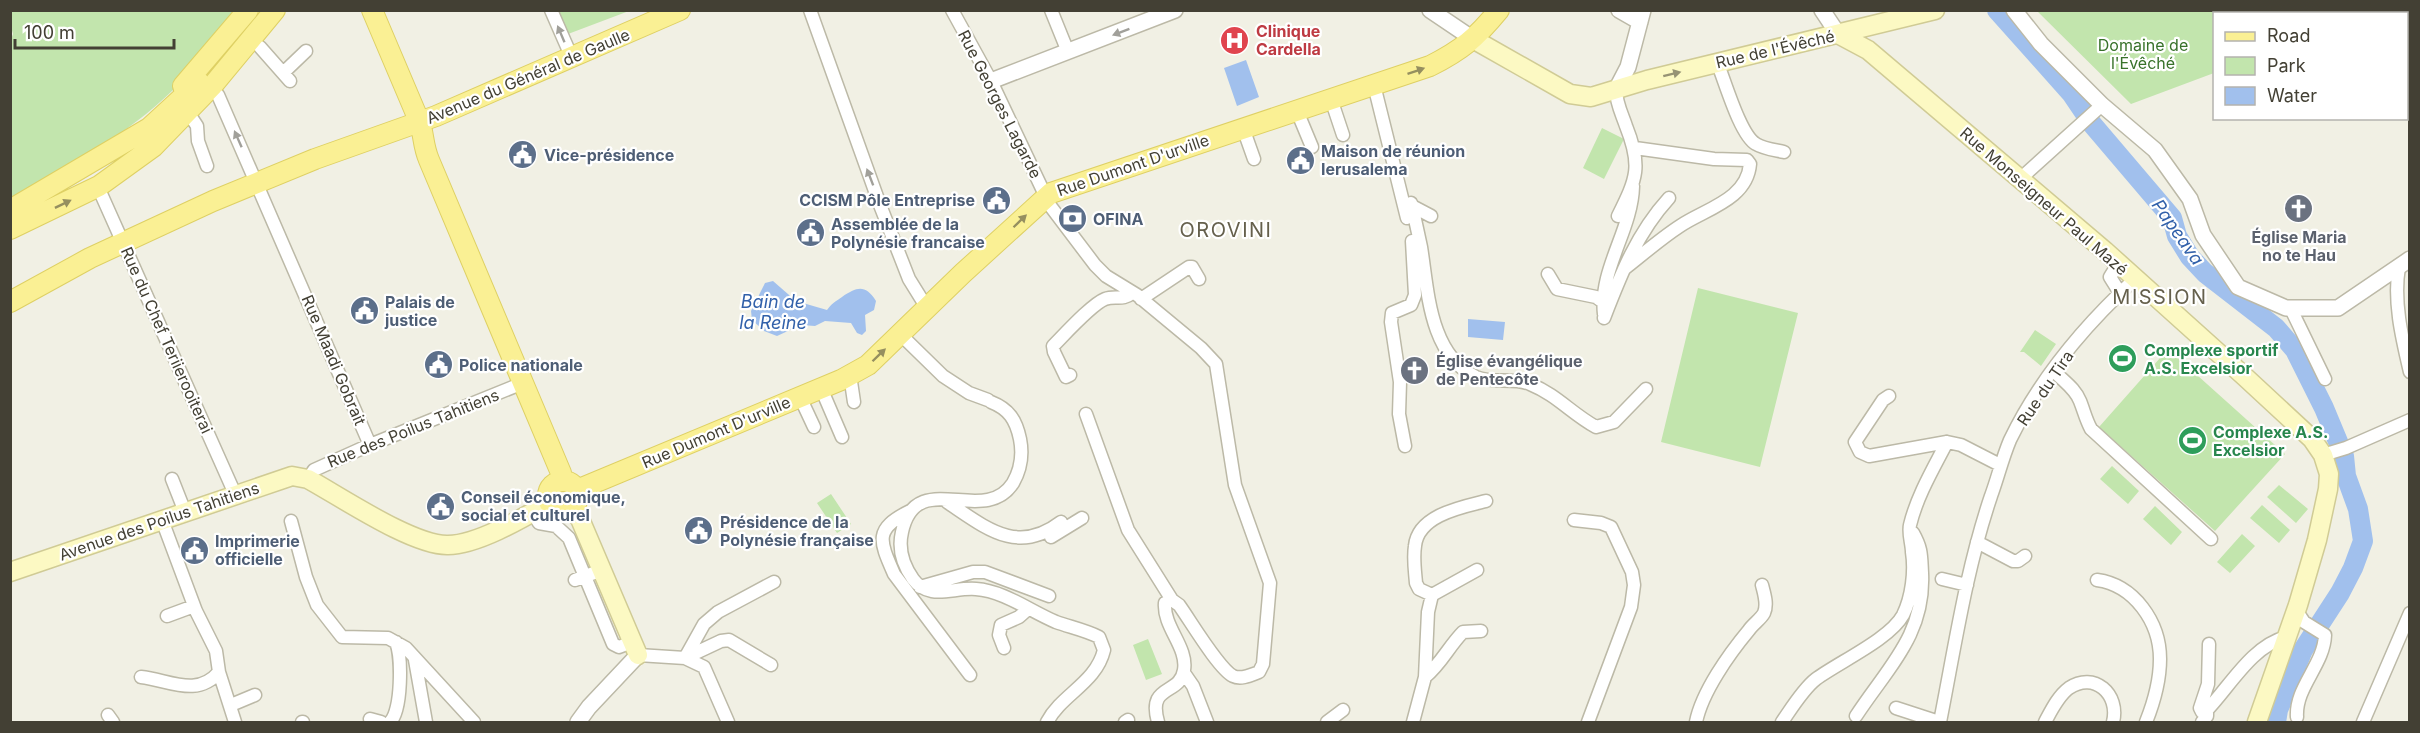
<svg xmlns="http://www.w3.org/2000/svg" width="2420" height="733" font-family="Inter,sans-serif">
<style>
.green{fill:#c2e5ad}
.water{fill:#a1c0ed}
.lines{fill:none;stroke-linecap:round;stroke-linejoin:round}
.river{stroke:#a1c0ed;stroke-width:20}
.minor-casing{stroke:#bcb9a7;stroke-width:15}
.tertiary-casing{stroke:#bcb9a7;stroke-width:18}
.secondary-casing{stroke:#d0cb95;stroke-width:21}
.primary-casing{stroke:#ded064;stroke-width:22}
.minor{stroke:#fff;stroke-width:12}
.tertiary{stroke:#fff;stroke-width:15}
.secondary{stroke:#fcf9c3;stroke-width:18}
.primary{stroke:#faf094;stroke-width:20}
.oneway{fill:#a1a09a}
.oneway2{fill:#958f5f}
.oneway3{fill:#969374}
.labels{text-anchor:middle;dominant-baseline:central;stroke-width:4.5;stroke-linejoin:round;paint-order:stroke}
.health-label{font-size:16px;font-weight:bold;fill:#be3a42;stroke:#fff;text-anchor:start}
.park-label{font-size:16px;fill:#38722a;stroke:#fff}
.street-label{font-size:16px;fill:#434034;stroke:#fff}
.service-label{font-size:16px;font-weight:bold;fill:#4e5e75;stroke:#fff;text-anchor:start}
.worship-label{font-size:16px;font-weight:bold;fill:#5b616d;stroke:#fff}
.leisure-label{font-size:16px;font-weight:bold;fill:#27864d;stroke:#fff;text-anchor:start}
.water-label{font-size:18px;font-style:italic;fill:#3261aa;stroke:#fff}
.quarter-label{font-size:20px;letter-spacing:1.5px;fill:#65604c;stroke:#fff}
</style>
<rect width="100%" height="100%" fill="#f1f0e4"/>
<path class="green" d="M2254,10L2255,13L2214,14V73L2131,104L2037,11Z
M11,11H238C222,32 206,56 187,76C134,132 77,162 11,198L10,42L13,34L11,27Z
M558,11H629L568,34Z
M1602,128L1624,139L1604,179L1583,168Z
M1698,288L1798,313L1760,467L1661,442Z
M2035,330L2056,344L2041,366L2024,352H2020Z
M2168,349L2285,454L2215,531L2099,427Z
M2112,466L2139,491L2128,504L2100,479Z
M2279,485L2308,509L2296,523L2267,497Z
M831,494L851,524L837,533L817,503Z
M2262,505L2290,530L2279,543L2250,518Z
M2155,506L2182,532L2171,545L2143,519Z
M2242,534L2255,546L2230,573L2217,562Z
M1148,639L1162,674L1146,680L1133,645Z"/>
<path class="water" d="M1246,60L1259,97L1237,106L1224,68Z
M773,281L796,301L827,310C831,304 836,301 842,297C857,287 865,284 876,301L874,310L865,315L866,331L862,335L857,333L851,323L825,321L815,326L801,325L777,336L764,331L752,320L751,311L765,283Z
M1468,319L1505,322L1503,340L1468,337Z"/>
<g class="lines">
<path class="river" d="M1997,10L2071,93L2092,124L2172,218L2177,236L2190,257L2205,273L2276,328L2295,350L2324,408L2344,456L2346,476L2358,509L2363,541L2353,568L2340,593L2303,650L2278,710L2276,722"/>
<defs>
<path id="minor" d="M551,10L572,58
M810,10L880,205L909,279L927,308
M952,10L991,81L1046,197
M1051,10L1068,52
M2406,15L2410,14
M260,47L290,81
M1717,62C1725,81 1740,135 1756,144C1764,149 1775,150 1784,152
M283,73L306,51
M1374,85L1407,218
M1616,90C1616,103 1622,114 1626,126C1642,166 1637,178 1618,216
M218,95L370,445
M1331,99L1343,135
M1297,111L1312,147
M191,117L197,126L198,141L207,166
M1243,128L1254,159
M2020,179L2102,105
M98,187L235,494
M1045,199L1095,265L1106,276L1137,295L1201,348L1216,364L1235,485L1270,583L1263,664L1259,672C1251,675 1241,680 1233,676C1218,668 1190,620 1179,605L1172,600L1165,603C1163,627 1188,647 1184,670C1180,696 1147,683 1158,722
M1411,203L1412,206L1431,216
M1412,206C1415,219 1418,233 1421,247C1428,290 1429,355 1476,377C1492,384 1514,377 1530,384C1557,395 1572,414 1596,427L1614,422L1646,389
M2118,264L2110,277L2120,293
M2399,267C2393,301 2402,338 2410,372
M1624,269C1642,255 1660,239 1680,226C1705,209 1747,200 1750,164L1747,160L1714,159L1635,148
M1548,274L1557,289L1596,297L1603,302
M1141,299L1189,267H1192L1199,279
M2291,309L2325,379
M1604,314C1599,269 1632,230 1633,186
M1604,318C1621,274 1637,233 1669,198
M900,334L943,376L969,393L988,400
M2054,371C2063,381 2075,388 2080,401C2084,411 2086,420 2091,429L2211,539
M850,375L854,402
M1070,375L1066,377L1054,352L1053,346C1064,335 1092,304 1105,299C1115,295 1123,301 1132,293
M821,388L842,437
M1889,396L1883,400L1855,442L1860,452L1869,456L1947,442L1961,445L2000,465
M800,397L814,427
M991,402C1009,409 1016,420 1020,439C1023,454 1021,469 1013,483C984,528 916,466 902,532C898,549 903,565 913,579C929,601 953,587 976,589C1004,591 1030,611 1056,622C1070,627 1085,630 1099,637L1104,650C1096,683 1062,694 1047,722
M1086,414L1128,530L1172,600
M1405,446L1399,414L1400,382L1391,322L1392,313L1411,305L1415,295L1412,241
M2323,455L2346,448L2410,420
M172,479L185,512
M308,479L314,470L365,447L523,383
M947,502C985,527 1017,556 1061,522
M910,511C874,529 879,540 894,574L970,675
M532,512L539,523L556,526L569,538L613,644L619,647L632,642
M162,520L196,611L216,651L219,672L235,722
M1574,520L1601,523L1611,527L1632,572L1634,585L1631,607L1588,722
M291,521L306,577L317,605L342,637L388,638L406,648L474,722
M1051,537L1082,518
M1977,542L2013,561H2018L2025,556
M1942,579L1967,585
M575,580L602,570
M2097,580C2134,585 2160,622 2160,659C2160,681 2154,702 2146,722
M920,587L973,572H985L1049,596
M1432,595L1477,570
M2296,610L2304,622L2325,635C2324,665 2295,687 2297,717
M167,616L194,606
M1004,648L999,635L1001,625L1019,617L1028,609
M638,655L685,658L704,667L728,722
M687,657L721,641L729,640L771,665
M685,658L704,624L718,612L774,582
M415,660L426,722
M1184,673L1193,686L1207,722
M141,677C169,680 197,698 219,672
M1425,677C1441,664 1449,646 1463,632L1481,631
M231,705L255,695
M1896,708L1939,722
M2207,710L2202,712L2200,708L2208,684L2209,644
M108,715L113,722
M1856,716C1888,667 1925,635 1922,573C1921,555 1922,549 1913,533
M370,719L381,722
M302,722H303
M390,722C402,711 402,657 396,642
M1125,722L1128,720
M1327,722L1343,710
M1413,722L1425,677L1428,612L1432,595L1419,589L1416,583C1415,571 1413,558 1415,546C1418,515 1462,507 1486,501
M1696,722C1702,692 1729,654 1749,630C1753,624 1761,619 1764,613C1768,604 1764,593 1762,585
M1782,722C1791,709 1803,689 1816,679C1839,662 1890,639 1903,615C1912,597 1915,571 1912,552C1912,544 1908,533 1910,525C1917,496 1933,469 1947,442
M1940,722C1955,646 1966,570 1991,496C1998,477 2002,459 2010,440C2039,380 2086,324 2135,279
M2045,722C2051,711 2058,696 2069,688C2094,671 2120,694 2113,722
M2202,722L2207,716V710C2230,686 2252,646 2286,637
M2363,722L2410,613"/>
<path id="tertiary" d="M1430,10L1473,39
M1619,10L1640,22
M1822,10L1838,34
M2014,10L2041,44L2102,105L2155,150L2190,199L2203,235L2238,287L2286,308H2338L2410,259
M991,81L1175,10
M1616,90L1628,67L1643,10
M2406,93L2410,95
M578,722L589,707L638,655"/>
<path id="secondary" d="M2262,10L2264,14
M1838,34L1868,50L2105,251L2244,376L2312,439L2323,455L2329,474L2328,489L2317,540L2298,605L2257,722
M1473,39L1570,94L1591,97L1647,80L1935,10
M2406,70L2410,69
M572,508L580,519L638,655
M10,572L292,476L308,479C341,497 413,546 448,545C477,545 523,518 549,503"/>
<path id="primary" d="M372,10L420,123C424,136 423,146 429,160L561,473L562,481
M183,86L248,10
M10,210L149,128L199,82
M10,229L99,186L153,147L213,85L275,10
M10,302L90,258L213,201L315,159L436,116L680,10
M548 496a15 15 0 1 1 30 0a15 15 0 1 1-30 0Z
M577,490L841,380L868,365L963,273L1051,193L1430,66C1462,50 1476,38 1499,10"/>
</defs>
<use href="#minor" class="minor-casing"/>
<use href="#tertiary" class="tertiary-casing"/>
<use href="#secondary" class="secondary-casing"/>
<use href="#primary" class="primary-casing"/>
<use href="#minor" class="minor"/>
<use href="#tertiary" class="tertiary"/>
<use href="#secondary" class="secondary"/>
<use href="#primary" class="primary"/>
</g>
<defs><path id="oneway-solid" d="M-6-.8H1V-3.2L6.5 0L1 3.2V.8H-6Z" transform="scale(1.5)"/></defs>
<g class="oneway">
<use href="#oneway-solid" transform="translate(1121 32) rotate(159)"/>
<use href="#oneway-solid" transform="translate(561 34) rotate(-113)"/>
<use href="#oneway-solid" transform="translate(238 139) rotate(-114)"/>
<use href="#oneway-solid" transform="translate(870 177) rotate(-111)"/>
</g>
<g class="oneway2">
<use href="#oneway-solid" transform="translate(1416 71) rotate(-19)"/>
<use href="#oneway-solid" transform="translate(63 204) rotate(-26)"/>
<use href="#oneway-solid" transform="translate(1020 221) rotate(-44)"/>
<use href="#oneway-solid" transform="translate(879 355) rotate(-44)"/>
</g>
<use class="oneway3" href="#oneway-solid" transform="translate(1672 74) rotate(-14)"/>
<defs>
<symbol id="hospital-disc" viewBox="-11 -11 22 22"><circle r="9.5" fill="#e0444e" stroke="#fff"/><path d="M-5-5h3v3.5h4V-5h3V5h-3V1.5h-4V5h-3Z" fill="#fff"/></symbol>
<symbol id="civic-disc" viewBox="-11 -11 22 22"><circle r="9.5" fill="#5c6f8a" stroke="#fff"/><path d="M-.6-6.5H3V-4.5H.6V-3L4-1V1h2V6H-6V1h2V-1L-.6-3ZM-1.2 2.5V6h2.4V2.5Z" fill="#fff"/></symbol>
<symbol id="church-disc" viewBox="-11 -11 22 22"><circle r="9.5" fill="#6b7280" stroke="#fff"/><path d="M-1.2-6h2.4v3.5h3.3v2.4h-3.3V6h-2.4V-.1h-3.3v-2.4h3.3Z" fill="#fff"/></symbol>
<symbol id="bank-disc" viewBox="-11 -11 22 22"><circle r="9.5" fill="#5c6f8a" stroke="#fff"/><path d="M-6-4H6V4H-6ZM0-2.3a2.3 2.3 0 1 0 0 4.6a2.3 2.3 0 1 0 0-4.6Z" fill="#fff"/></symbol>
<symbol id="stadium-disc" viewBox="-11 -11 22 22"><circle r="9.5" fill="#2e9e5b" stroke="#fff"/><path d="M0-5a6.5 5 0 1 0 0 10a6.5 5 0 1 0 0-10ZM-3.5-1.8h7v3.6h-7Z" fill="#fff"/></symbol>
</defs>
<g fill-rule="evenodd">
<use href="#hospital-disc" x="1218" y="24" width="33" height="33"/>
<use href="#civic-disc" x="506" y="138" width="33" height="33"/>
<use href="#civic-disc" x="1284" y="144" width="33" height="33"/>
<use href="#civic-disc" x="980" y="184" width="33" height="33"/>
<use href="#church-disc" x="2282" y="192" width="33" height="33"/>
<use href="#bank-disc" x="1056" y="202" width="33" height="33"/>
<use href="#civic-disc" x="794" y="216" width="33" height="33"/>
<use href="#civic-disc" x="348" y="294" width="33" height="33"/>
<use href="#stadium-disc" x="2106" y="342" width="33" height="33"/>
<use href="#civic-disc" x="422" y="348" width="33" height="33"/>
<use href="#church-disc" x="1398" y="354" width="33" height="33"/>
<use href="#stadium-disc" x="2176" y="424" width="33" height="33"/>
<use href="#civic-disc" x="424" y="490" width="33" height="33"/>
<use href="#civic-disc" x="682" y="514" width="33" height="33"/>
<use href="#civic-disc" x="178" y="534" width="33" height="33"/>
</g>
<g class="labels">
<g class="health-label">
<text x="1256" y="31">Clinique<tspan x="1256" dy="18">Cardella</tspan></text>
</g>
<g class="park-label">
<text x="2143" y="45">Domaine de<tspan x="2143" dy="18">l'Évêché</tspan></text>
</g>
<g class="street-label">
<text transform="translate(1775 49) rotate(-13)">Rue de l'Évêché</text>
<text transform="translate(528 76) rotate(-23)">Avenue du Général de Gaulle</text>
<text transform="translate(1000 104) rotate(63)">Rue Georges Lagarde</text>
<text transform="translate(1133 165) rotate(-19)">Rue Dumont D'urville</text>
<text transform="translate(2044 201) rotate(41)">Rue Monseigneur Paul Mazé</text>
<text transform="translate(167 340) rotate(66)">Rue du Chef Teriierooiterai</text>
<text transform="translate(334 360) rotate(67)">Rue Maadi Gobrait</text>
<text transform="translate(2045 388) rotate(-56)">Rue du Tira</text>
<text transform="translate(413 428) rotate(-22)">Rue des Poilus Tahitiens</text>
<text transform="translate(716 432) rotate(-23)">Rue Dumont D'urville</text>
<text transform="translate(159 521) rotate(-19)">Avenue des Poilus Tahitiens</text>
</g>
<g class="service-label">
<text x="1321" y="151">Maison de réunion<tspan x="1321" dy="18">Ierusalema</tspan></text>
<text x="544" y="155">Vice-présidence</text>
<text x="975" y="200" text-anchor="end">CCISM Pôle Entreprise</text>
<text x="1093" y="219">OFINA</text>
<text x="831" y="224">Assemblée de la<tspan x="831" dy="18">Polynésie francaise</tspan></text>
<text x="385" y="302">Palais de<tspan x="385" dy="18">justice</tspan></text>
<text x="459" y="365">Police nationale</text>
<text x="461" y="497">Conseil économique,<tspan x="461" dy="18">social et culturel</tspan></text>
<text x="720" y="522">Présidence de la<tspan x="720" dy="18">Polynésie française</tspan></text>
<text x="215" y="541">Imprimerie<tspan x="215" dy="18">officielle</tspan></text>
</g>
<g class="worship-label">
<text x="2299" y="237">Église Maria<tspan x="2299" dy="18">no te Hau</tspan></text>
<text x="1436" y="361" text-anchor="start">Église évangélique<tspan x="1436" dy="18">de Pentecôte</tspan></text>
</g>
<g class="leisure-label">
<text x="2144" y="350">Complexe sportif<tspan x="2144" dy="18">A.S. Excelsior</tspan></text>
<text x="2213" y="432">Complexe A.S.<tspan x="2213" dy="18">Excelsior</tspan></text>
</g>
<g class="water-label">
<text transform="translate(2178 232) rotate(55)">Papeava</text>
<text x="773" y="301">Bain de<tspan x="773" dy="21">la Reine</tspan></text>
</g>
<g class="quarter-label">
<text x="1226" y="230">OROVINI</text>
<text x="2160" y="297">MISSION</text>
</g>
</g>
<rect width="2420" height="733" fill="none" stroke="#434034" stroke-width="24"/>
<rect x="2213" y="12" width="195" height="108" fill="#ffffff" stroke="#b4b3ae" stroke-width="1.5"/>
<rect x="2225" y="32" width="30" height="9" fill="#faf094" stroke="#b4b3ae" stroke-width="1.5"/>
<text x="2267" y="42" font-size="18" fill="#434034">Road</text>
<rect x="2225" y="57" width="30" height="18" fill="#c2e5ad" stroke="#b4b3ae" stroke-width="1.5"/>
<text x="2267" y="72" font-size="18" fill="#434034">Park</text>
<rect x="2225" y="87" width="30" height="18" fill="#a1c0ed" stroke="#b4b3ae" stroke-width="1.5"/>
<text x="2267" y="102" font-size="18" fill="#434034">Water</text>
<path d="M15 39v9h159v-9" fill="none" stroke="#434034" stroke-width="3"/>
<text x="24" y="39" font-size="18" fill="#434034" stroke="#ffffff" stroke-width="4.5" paint-order="stroke">100 m</text>
</svg>
